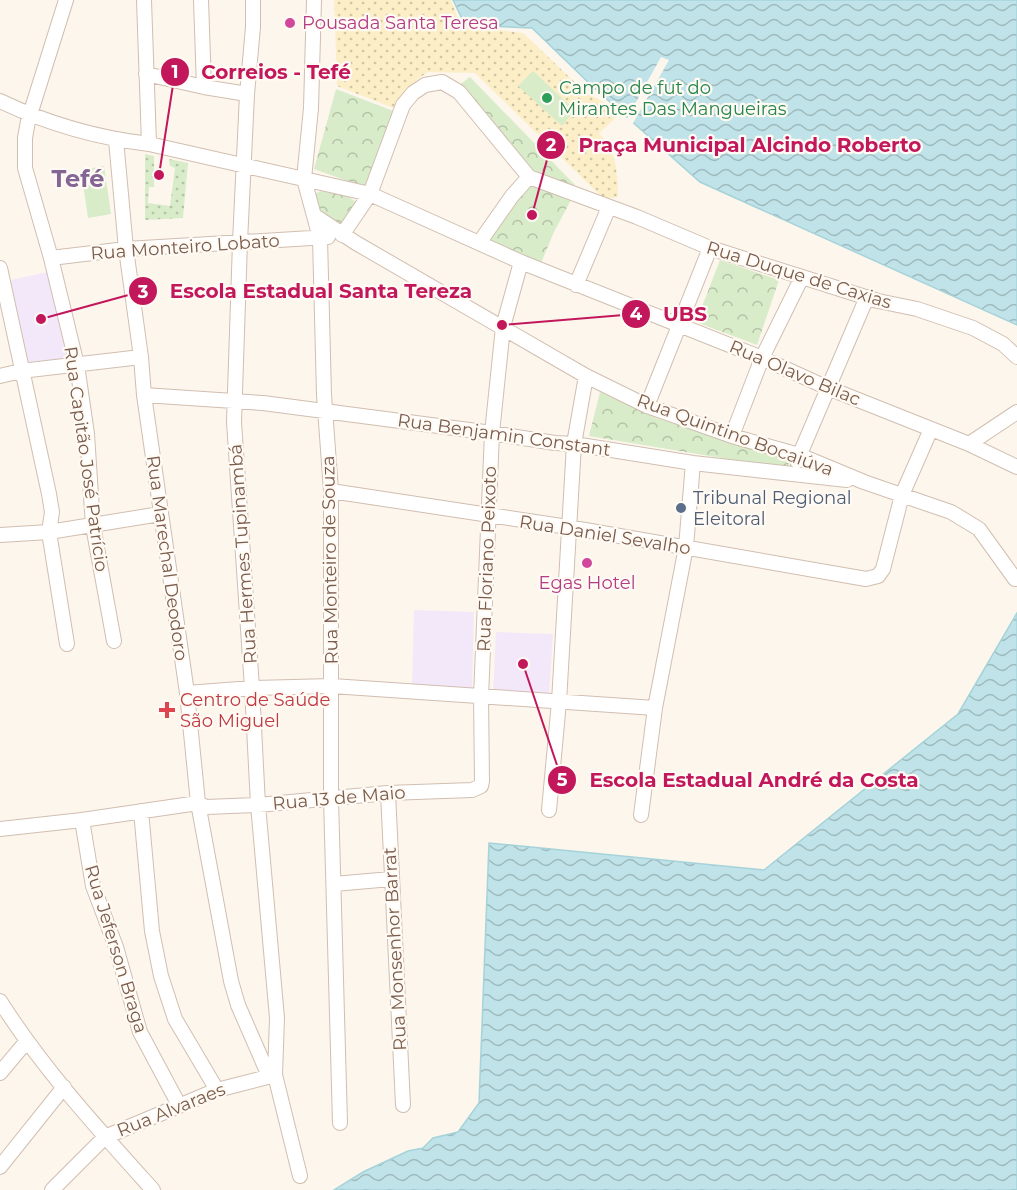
<svg xmlns="http://www.w3.org/2000/svg" width="1017" height="1190" font-family="Montserrat,sans-serif">
<style>
.education{fill:#f3e8fa}
.grass{fill:url(#grass-dots)}
.forest{fill:url(#forest-crowns)}
.sand{fill:url(#sand-dots)}
.pitch{fill:#d8ecc9}
.water{fill:url(#water-waves);stroke:#a5d3da;stroke-width:1.5}
.pier{fill:#fdf6ec}
.lines{fill:none;stroke-linecap:round;stroke-linejoin:round}
.minor-casing{stroke:#d1beb0;stroke-width:16}
.minor{stroke:#fff;stroke-width:14}
.hotel-dot{fill:#d1479c;stroke:#fffaf3;stroke-width:2}
.leisure-dot{fill:#2e9e5b;stroke:#fffaf3;stroke-width:2}
.service-dot{fill:#5c6f8a;stroke:#fffaf3;stroke-width:2}
.health-dot{fill:#e0444e;stroke:#fffaf3;stroke-width:2}
.labels{text-anchor:middle;dominant-baseline:central;stroke-width:4.5;stroke-linejoin:round;paint-order:stroke}
.hotel-label{font-size:18px;fill:#b23c85;stroke:#fffaf3;text-anchor:start}
.leisure-label{font-size:18px;fill:#27864d;stroke:#fffaf3;text-anchor:start}
.street-label{font-size:18px;fill:#7a5c4d;stroke:#fffaf3}
.service-label{font-size:18px;fill:#4e5e75;stroke:#fffaf3;text-anchor:start}
.health-label{font-size:18px;fill:#be3a42;stroke:#fffaf3;text-anchor:start}
.district-label{font-size:24px;font-weight:bold;fill:#846695;stroke:#fffaf3}
.leader{fill:none;stroke:#c2185b;stroke-width:2}
.callout-dot{fill:#c2185b;stroke:#fffaf3;stroke-width:2}
.mark-label{font-size:18px;text-anchor:middle;font-weight:bold;fill:#fff}
.callout-label{font-size:20px;text-anchor:middle;font-weight:bold;fill:#c2185b;stroke:#fffaf3;stroke-width:4.5;stroke-linejoin:round;paint-order:stroke}
</style>
<defs>
<pattern id="grass-dots" width="8" height="8" patternUnits="userSpaceOnUse" patternTransform="scale(1.5)"><rect width="8" height="8" fill="#d8ecc9"/><path d="M2 2h.1M6 6h.1" fill="none" stroke="#b4c2a5" stroke-width="1.8" stroke-linecap="round"/></pattern>
<pattern id="forest-crowns" width="20" height="18" patternUnits="userSpaceOnUse" patternTransform="scale(1.5)"><rect width="20" height="18" fill="#d8ecc9"/><path d="M2 6a3 3 0 1 1 6 0M12 15a3 3 0 1 1 6 0" fill="none" stroke="#b4c2a5"/></pattern>
<pattern id="sand-dots" width="8" height="8" patternUnits="userSpaceOnUse" patternTransform="scale(1.5)"><rect width="8" height="8" fill="#fcefc7"/><path d="M2 2h.1M6 6h.1" fill="none" stroke="#d1c5a4" stroke-width="1.8" stroke-linecap="round"/></pattern>
<pattern id="water-waves" width="16" height="10" patternUnits="userSpaceOnUse" patternTransform="scale(1.5)"><rect width="16" height="10" fill="#bfe3e8"/><path d="M0 5q4-4 8 0t8 0" fill="none" stroke="#a0bbbe"/></pattern>
</defs>
<rect width="100%" height="100%" fill="#fdf6ec"/>
<path class="education" d="M52,271L71,358L27,362L11,280Z
M414,610L474,612L472,691L412,689Z
M496,632L553,634L549,696L493,694Z"/>
<path class="grass" d="M145,154L154,156V187H149L148,203L170,206L175,168L170,166L169,159L188,163L183,218L145,220Z"/>
<path class="forest" d="M470,77L575,185L562,186L531,174L455,88Z
M336,89L396,112L369,189L314,169Z
M527,184L572,198L554,232L541,263L485,239Z
M321,191L347,196L359,204L340,224L318,210L314,194Z
M720,260L779,280L757,345L696,322Z
M600,392L656,418L789,461L788,469L589,436Z"/>
<path class="sand" d="M334,0H451L461,26L523,33L585,92L622,112L599,133C618,155 617,170 618,197L604,199L475,73L428,72L416,80L399,110L337,86Z"/>
<path class="pitch" d="M533,71L575,110L562,126L518,86Z
M104,166L111,214L88,218L81,170Z"/>
<path class="water" d="M453,0H1017V325L700,182L592,86L532,28L465,25Z
M1017,613V1190H334L363,1172L408,1151L423,1148L433,1138L458,1132L479,1103L489,843L764,870L958,714Z"/>
<path class="pier" d="M661,57L669,60L632,125L626,120Z"/>
<g class="lines">
<defs>
<path id="minor" d="M66,0L28,121L25,138V168L51,258L77,365L87,434L93,526L114,641
M144,0L149,144
M201,0L204,87
M253,0V27L247,94L240,242L234,422L252,688L258,805L277,1018L275,1075L300,1176
M314,0L311,108L304,179L320,238L324,395L331,491V799L340,1123
M146,74L204,87L247,94
M0,101C46,123 98,138 149,144L370,194L521,262L762,358L828,388L969,444L1017,467
M116,140L126,249L141,357L144,395L187,693L198,803L231,981L238,1005L269,1076
M315,216L356,243L586,376L647,406L732,436L799,455L864,482L951,512L979,529L1015,579
M342,235L370,194L403,105L413,93L425,85L442,82L459,92L529,177L637,217L710,248L878,301L917,309L973,328L1003,344L1017,357
M479,243L512,196L529,177
M51,258L126,249L328,237
M0,268L49,494L52,512L49,532L67,644
M576,285L609,207
M0,376L21,371L141,357
M144,395L263,403L492,433L555,443L574,444L693,463L847,480
M647,406L710,248
M732,436L762,358L802,277
M969,444L1017,412
M797,461L867,297
M331,491L568,527L866,579L878,576L883,569L902,495L931,429
M0,535L49,532L160,514
M187,693L252,688L332,686L655,708
M388,793L403,1105
M549,810L559,702L574,444L586,376
M141,811L152,931L161,976L175,1019L217,1090
M641,815L655,708L686,547L693,463
M82,820L93,886L116,947L140,1032L179,1105
M0,829L82,820L198,803L206,807L258,805L388,793L472,790L481,786L482,781L481,697L492,433L503,327L521,262
M334,884L391,879
M0,1001C43,1069 99,1130 153,1190
M0,1073L26,1042
M0,1167L64,1087
M52,1190L105,1137L217,1090L275,1075"/>
</defs>
<use href="#minor" class="minor-casing"/>
<use href="#minor" class="minor"/>
</g>
<g class="hotel-dot">
<circle cx="290" cy="23" r="6"/>
<circle cx="587" cy="563" r="6"/>
</g>
<circle class="leisure-dot" cx="547" cy="98" r="6"/>
<circle class="service-dot" cx="681" cy="508" r="6"/>
<path class="health-dot" d="M164 701h6v6h6v6h-6v6h-6v-6h-6v-6h6z"/>
<g class="labels">
<g class="hotel-label">
<text x="302" y="23">Pousada Santa Teresa</text>
<text x="587" y="583" text-anchor="middle">Egas Hotel</text>
</g>
<g class="leisure-label">
<text x="559" y="88">Campo de fut do<tspan x="559" dy="21">Mirantes Das Mangueiras</tspan></text>
</g>
<g class="street-label">
<text transform="translate(185 247) rotate(-4)">Rua Monteiro Lobato</text>
<text transform="translate(799 275) rotate(17)">Rua Duque de Caxias</text>
<text transform="translate(795 373) rotate(23)">Rua Olavo Bilac</text>
<text transform="translate(504 435) rotate(8)">Rua Benjamin Constant</text>
<text transform="translate(735 435) rotate(20)">Rua Quintino Bocaiúva</text>
<text transform="translate(86 459) rotate(82)">Rua Capitão José Patrício</text>
<text transform="translate(605 535) rotate(9)">Rua Daniel Sevalho</text>
<text transform="translate(243 554) rotate(-94)">Rua Hermes Tupinambá</text>
<text transform="translate(167 558) rotate(82)">Rua Marechal Deodoro</text>
<text transform="translate(487 559) rotate(-88)">Rua Floriano Peixoto</text>
<text transform="translate(330 560) rotate(-91)">Rua Monteiro de Souza</text>
<text transform="translate(339 798) rotate(-5)">Rua 13 de Maio</text>
<text transform="translate(116 949) rotate(73)">Rua Jeferson Braga</text>
<text transform="translate(395 949) rotate(-93)">Rua Monsenhor Barrat</text>
<text transform="translate(171 1110) rotate(-22)">Rua Alvaraes</text>
</g>
<g class="service-label">
<text x="693" y="498">Tribunal Regional<tspan x="693" dy="21">Eleitoral</tspan></text>
</g>
<g class="health-label">
<text x="180" y="700">Centro de Saúde<tspan x="180" dy="21">São Miguel</tspan></text>
</g>
<g class="district-label">
<text x="78" y="178">Tefé</text>
</g>
</g>
<path class="leader" d="M159 175L175 72M532 215L551 145M41 319L143 291M502 325L636 314M523 664L562 780"/>
<g class="callout-dot">
<circle cx="159" cy="175" r="6"/>
<circle cx="532" cy="215" r="6"/>
<circle cx="41" cy="319" r="6"/>
<circle cx="502" cy="325" r="6"/>
<circle cx="523" cy="664" r="6"/>
<circle cx="175" cy="72" r="15"/>
<circle cx="551" cy="145" r="15"/>
<circle cx="143" cy="291" r="15"/>
<circle cx="636" cy="314" r="15"/>
<circle cx="562" cy="780" r="15"/>
</g>
<g class="mark-label">
<text x="175" y="78">1</text>
<text x="551" y="151">2</text>
<text x="143" y="298">3</text>
<text x="636" y="320">4</text>
<text x="562" y="786">5</text>
</g>
<g class="callout-label">
<text x="276" y="79">Correios - Tefé</text>
<text x="750" y="152">Praça Municipal Alcindo Roberto</text>
<text x="321" y="298">Escola Estadual Santa Tereza</text>
<text x="685" y="321">UBS</text>
<text x="754" y="787">Escola Estadual André da Costa</text>
</g>
</svg>
